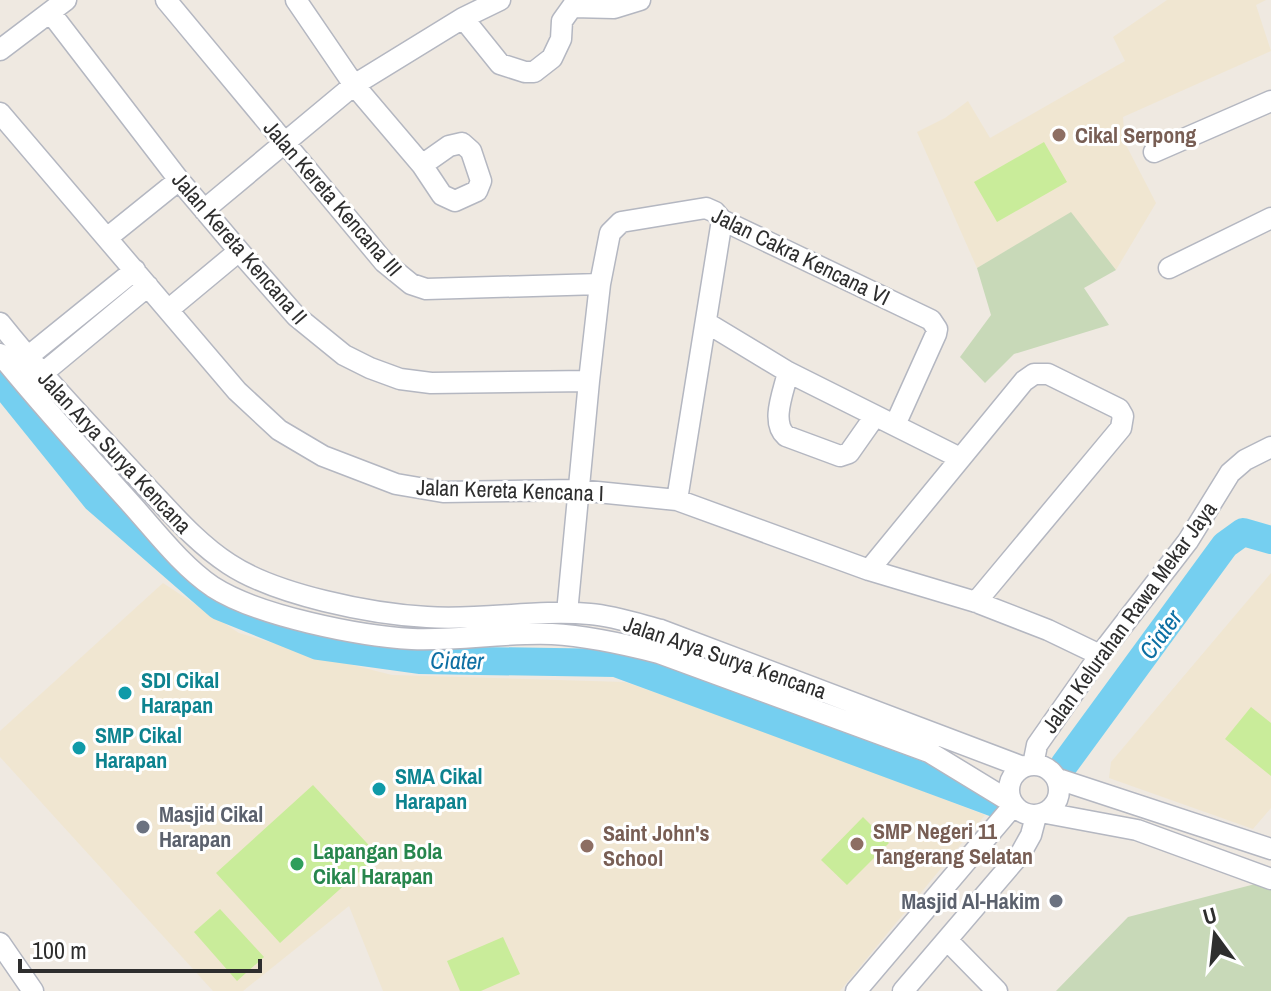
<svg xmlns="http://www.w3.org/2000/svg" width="1271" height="991" font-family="'Archivo Narrow',sans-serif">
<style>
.education{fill:#f0e6d1}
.cemetery{fill:#c8d9b8}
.pitch{fill:#c9ec9a}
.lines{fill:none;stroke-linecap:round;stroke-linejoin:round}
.river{stroke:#75cff0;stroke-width:28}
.minor-casing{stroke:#b4b7c1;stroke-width:23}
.minor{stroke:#fff;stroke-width:20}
.education-dot{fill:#8d6e63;stroke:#fff;stroke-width:3}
.culture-dot{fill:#0f9aa8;stroke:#fff;stroke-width:3}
.worship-dot{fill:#6b7280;stroke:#fff;stroke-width:3}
.leisure-dot{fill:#2e9e5b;stroke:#fff;stroke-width:3}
.labels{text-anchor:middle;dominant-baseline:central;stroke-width:6;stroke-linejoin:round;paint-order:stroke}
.education-label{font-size:22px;font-weight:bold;fill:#785e54;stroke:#fff;text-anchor:start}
.street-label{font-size:22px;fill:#2e2e2e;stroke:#fff}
.culture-label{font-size:22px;font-weight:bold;fill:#0d838f;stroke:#fff;text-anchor:start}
.worship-label{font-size:22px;font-weight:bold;fill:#5b616d;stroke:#fff;text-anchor:start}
.leisure-label{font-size:22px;font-weight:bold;fill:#27864d;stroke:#fff;text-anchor:start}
.water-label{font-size:24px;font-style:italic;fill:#0d6fa3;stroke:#fff}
</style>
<rect width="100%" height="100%" fill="#efe9e1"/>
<path class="education" d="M1167,0H1266L1256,5L1271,51L1123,117L1125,143L1156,203L1116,270L1071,213L977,268L917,132L945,118L968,101L990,138L1125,61L1113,37Z
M1271,573V808L1253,829L1109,778L1111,762Z
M163,583L239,633L317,656L392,675L625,682L780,736L985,815L840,991H383L349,906L243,991H213L0,757V731Z"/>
<path class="cemetery" d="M1071,212L1116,270L1084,288L1109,325L1014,354L985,383L960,357L991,315L977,268Z
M1259,883L1271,888V991H1056L1128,917Z"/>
<path class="pitch" d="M1044,142L1067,182L997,222L974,182Z
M1251,707L1271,723V776L1225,739Z
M313,785L378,855L280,943L216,873Z
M863,817L889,843L847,885L821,860Z
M220,909L264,957L237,981L194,932Z
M503,937L520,974L481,991H460L447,961Z"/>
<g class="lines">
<path class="river" d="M0,380L96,499L219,606L318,646L419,660L616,663L995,803
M1064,765L1225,545L1243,532L1271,540"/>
<defs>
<path id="minor" d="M166,0L384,262L411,284L426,289L600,284
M296,0L354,85L422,165L449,146L462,143L471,151L481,181L477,191L455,201L442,195L422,165
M573,7L614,8L640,0
M50,12L179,180L239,251L296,316L344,355L370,368L400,379L431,383L589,381
M463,18L500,64L525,72H534L552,58L561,39L562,21L577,0
M0,50L66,0
M0,113L237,391L279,430L323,456L396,484L443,492L577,490L677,500L869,570L976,602L1048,630L1100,655
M1154,152L1271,101
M204,210L354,85L463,18L500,0
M107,238L179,180
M1169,268L1271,218
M168,310L239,251
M0,323C44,378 93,429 141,481C169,510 195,542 229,564C276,595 371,614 427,617C481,621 536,609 590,614C614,616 638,624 661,630L1023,767
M707,323L788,372L960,458
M0,354C42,406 87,455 132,505C157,533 182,566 213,587C258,616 359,636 412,639C459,641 505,632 552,634C589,636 624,644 659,653L929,752L1011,802
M20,363L135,270
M788,372C784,391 770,422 786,436L840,456L849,453L875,416
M31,383L148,286
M677,500L722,220
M869,570L1024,381L1034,374H1048L1119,409L1123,416L1121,428L976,602
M567,613L589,381L600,284L610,233L621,222L706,208L715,212L722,220L931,320L937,329L936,334L895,425
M1009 790a25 25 0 1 1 50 0a25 25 0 1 1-50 0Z
M1033,765L1037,745L1100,655L1188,541L1230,473L1245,460L1271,447
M1058,779L1271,849
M1046,813L1137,830L1271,879
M948,941L997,991
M0,943L33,991
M856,991L1014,805
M903,991L1021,853L1031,835L1036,816"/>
</defs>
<use href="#minor" class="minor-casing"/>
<use href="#minor" class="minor"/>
</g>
<g class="education-dot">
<circle cx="1059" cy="135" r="8"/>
<circle cx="857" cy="844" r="8"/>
<circle cx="587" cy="846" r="8"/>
</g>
<g class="culture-dot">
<circle cx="125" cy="693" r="8"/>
<circle cx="79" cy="748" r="8"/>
<circle cx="379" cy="789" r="8"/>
</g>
<g class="worship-dot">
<circle cx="143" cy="827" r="8"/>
<circle cx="1056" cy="901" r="8"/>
</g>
<circle class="leisure-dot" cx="297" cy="864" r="8"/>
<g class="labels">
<g class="education-label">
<text x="1075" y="135">Cikal Serpong</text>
<text x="873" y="831">SMP Negeri 11<tspan x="873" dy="25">Tangerang Selatan</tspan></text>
<text x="603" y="833">Saint John's<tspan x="603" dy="25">School</tspan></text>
</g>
<g class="street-label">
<text transform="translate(333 198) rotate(49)">Jalan Kereta Kencana III</text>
<text transform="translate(240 248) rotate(49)">Jalan Kereta Kencana II</text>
<text transform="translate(801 256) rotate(26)">Jalan Cakra Kencana VI</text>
<text transform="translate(115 452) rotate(47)">Jalan Arya Surya Kencana</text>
<text transform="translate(510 490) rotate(2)">Jalan Kereta Kencana I</text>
<text transform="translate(1129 617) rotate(-54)">Jalan Kelurahan Rawa Mekar Jaya</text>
<text transform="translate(725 657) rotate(19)">Jalan Arya Surya Kencana</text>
</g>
<g class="culture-label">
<text x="141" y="680">SDI Cikal<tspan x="141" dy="25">Harapan</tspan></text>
<text x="95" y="735">SMP Cikal<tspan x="95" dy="25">Harapan</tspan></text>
<text x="395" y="776">SMA Cikal<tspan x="395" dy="25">Harapan</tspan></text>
</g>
<g class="worship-label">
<text x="159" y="814">Masjid Cikal<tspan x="159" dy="25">Harapan</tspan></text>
<text x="1040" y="901" text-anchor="end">Masjid Al-Hakim</text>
</g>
<g class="leisure-label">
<text x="313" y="851">Lapangan Bola<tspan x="313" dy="25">Cikal Harapan</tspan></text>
</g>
<g class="water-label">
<text transform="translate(1160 634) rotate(-54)">Ciater</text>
<text transform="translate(457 660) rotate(1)">Ciater</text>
</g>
</g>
<g transform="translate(1215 935) rotate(345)" stroke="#ffffff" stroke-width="6" paint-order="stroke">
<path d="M0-6L14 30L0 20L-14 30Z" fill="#2e2e2e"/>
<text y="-12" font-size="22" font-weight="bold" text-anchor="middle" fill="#2e2e2e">U</text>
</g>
<path d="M20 959v12h240v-12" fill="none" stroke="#2e2e2e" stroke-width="4"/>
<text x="32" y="959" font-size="24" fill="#2e2e2e" stroke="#ffffff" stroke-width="6" paint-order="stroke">100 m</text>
</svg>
